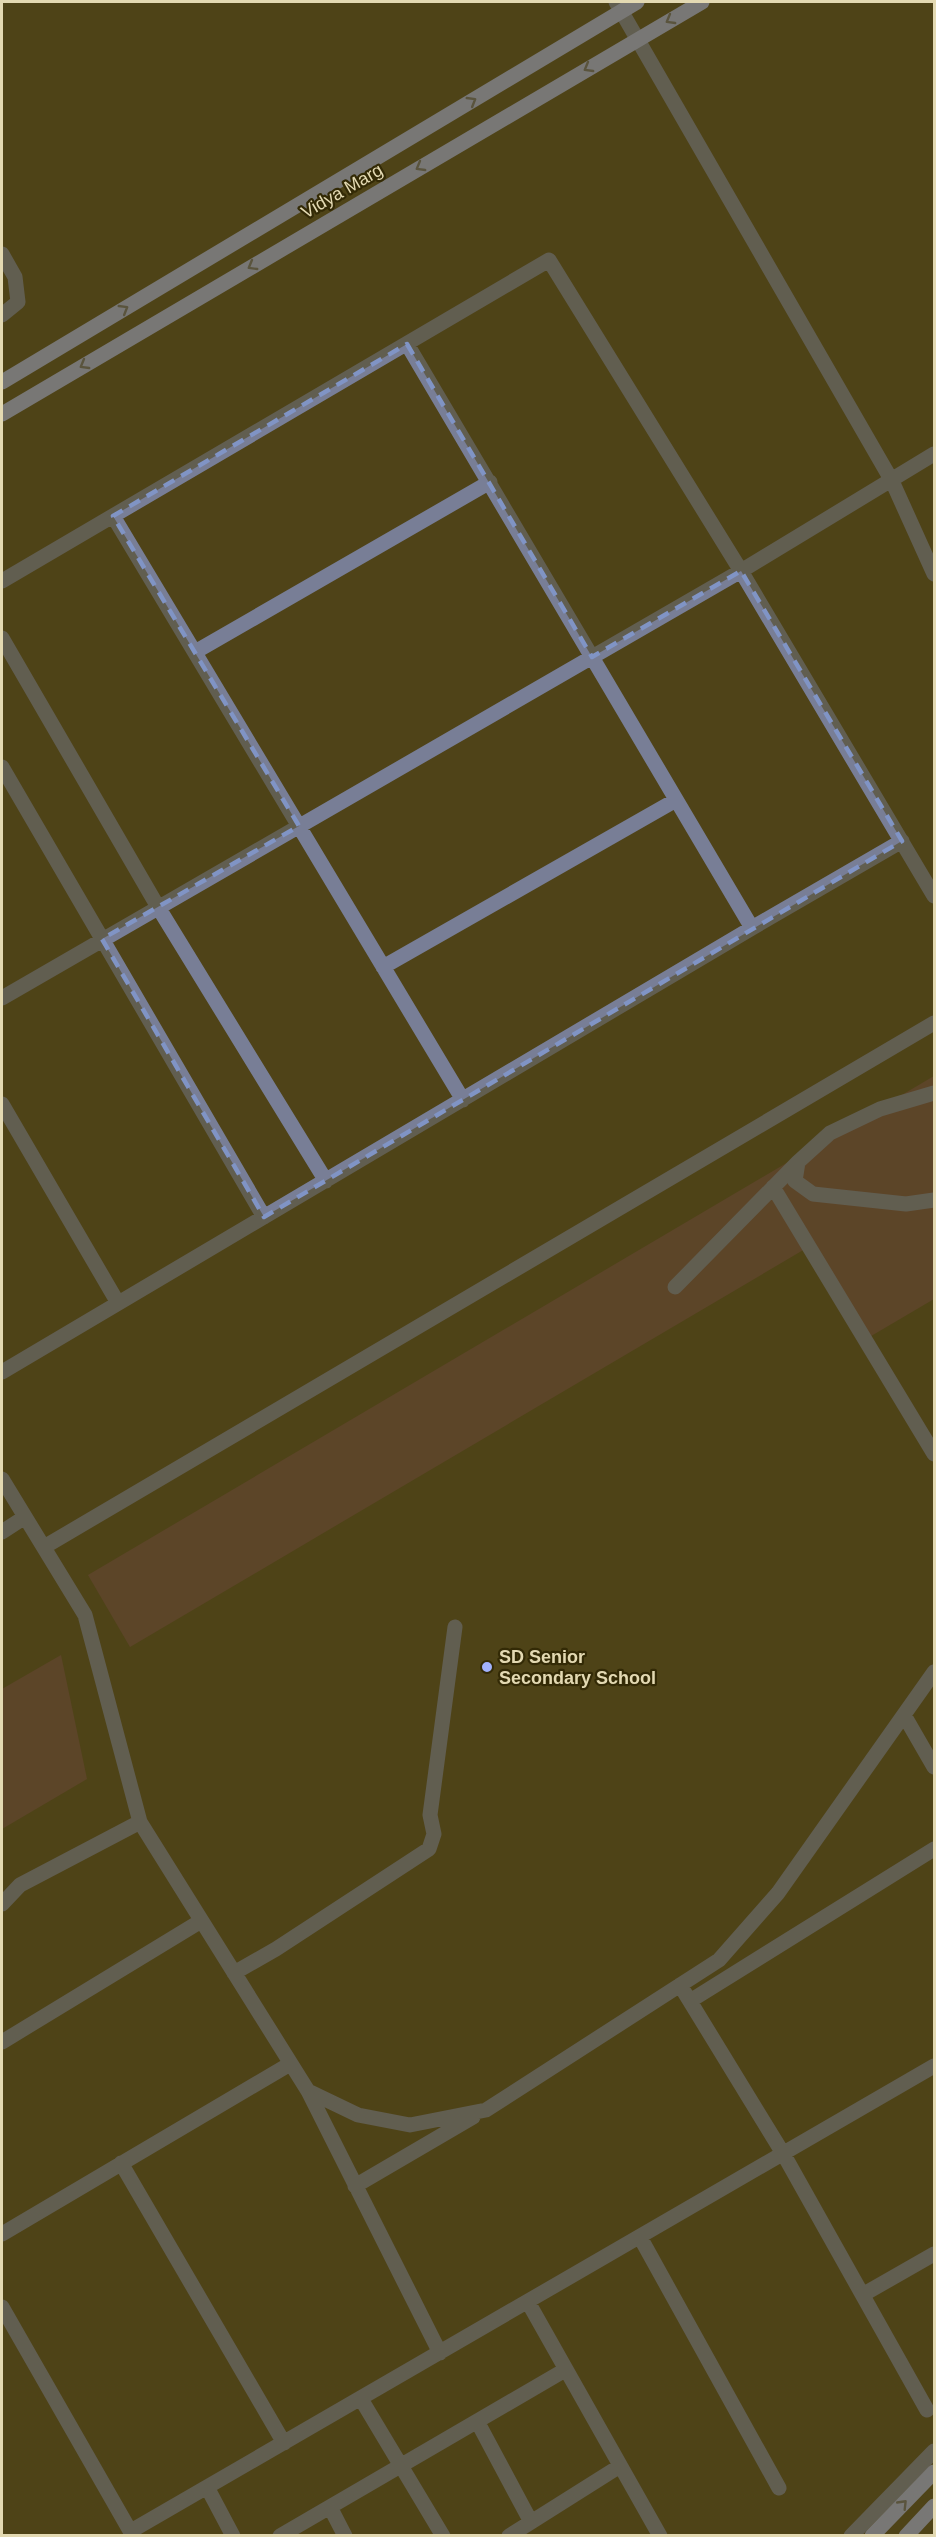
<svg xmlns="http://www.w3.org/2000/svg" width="936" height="2537" font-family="Helvetica,sans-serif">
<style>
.green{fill:#6e473d}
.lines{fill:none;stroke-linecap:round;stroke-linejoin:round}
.minor{stroke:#787e96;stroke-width:15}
.major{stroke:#abb6e7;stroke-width:15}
.oneway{stroke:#69696b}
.marked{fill:none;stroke:#8094c5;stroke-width:4.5;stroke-dasharray:12 8;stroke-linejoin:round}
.poi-dot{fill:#a2b2fd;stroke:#332a06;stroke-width:2}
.labels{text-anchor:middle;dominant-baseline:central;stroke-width:4.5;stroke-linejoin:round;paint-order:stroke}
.street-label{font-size:18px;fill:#e3d9b2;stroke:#332a06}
.poi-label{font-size:18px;font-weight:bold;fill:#e3d9b2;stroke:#332a06;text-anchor:start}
</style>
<rect width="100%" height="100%" fill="#4f4318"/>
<path class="green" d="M934,1076V1299L866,1339L810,1246L130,1647L88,1575Z
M61,1655L87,1779L2,1829V1689Z"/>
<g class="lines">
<path class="minor" d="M616,2L892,481L934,574
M2,254L15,277L18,302L2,315
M407,344L752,928
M113,516L463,1100
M2,581L549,260L741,571L934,896
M2,638L158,907L326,1181
M195,652L490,482
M2,767L264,1217
M383,967L676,800
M2,998L741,571L934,454
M934,1093L880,1109L830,1133L798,1162L795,1181L813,1194L906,1204L934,1200
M2,1104L118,1303
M773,1187L934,1454
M675,1287L798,1162
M2,1372L752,928L902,841
M2,1479L85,1615L140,1822L308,2091L358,2115L410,2125L486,2110L719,1960L778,1893L934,1672
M2,1532L25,1517
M44,1547L934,1023
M904,1715L934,1767
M2,1904L20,1885L140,1822
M234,1973L276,1949L429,1849L434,1834L430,1815L455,1627
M680,1985L784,2155L927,2410
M690,2001L934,1849
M2,2042L201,1921
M308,2091L440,2353
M121,2163L284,2443
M355,2186L473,2117
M2,2234L290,2064
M640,2237L779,2488
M864,2294L934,2254
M528,2302L660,2536
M2,2307L133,2536
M361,2399L443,2536
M477,2421L531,2522
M207,2487L233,2536
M330,2507L345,2536
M131,2531L934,2066
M280,2536L565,2370
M509,2536L620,2466
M851,2536L934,2451"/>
<path class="major" d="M2,382L637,2
M2,414L702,2
M872,2536L934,2472
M906,2536L934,2506"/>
</g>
<defs><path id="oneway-chevron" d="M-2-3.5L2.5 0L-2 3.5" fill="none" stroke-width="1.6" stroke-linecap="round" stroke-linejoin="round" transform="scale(1.5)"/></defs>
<g class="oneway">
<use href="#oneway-chevron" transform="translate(670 20) rotate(150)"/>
<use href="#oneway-chevron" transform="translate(588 68) rotate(150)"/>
<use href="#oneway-chevron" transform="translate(472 101) rotate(-31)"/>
<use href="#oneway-chevron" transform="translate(420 167) rotate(150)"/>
<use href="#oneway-chevron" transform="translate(252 266) rotate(150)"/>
<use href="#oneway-chevron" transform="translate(124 309) rotate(-31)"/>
<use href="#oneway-chevron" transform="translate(84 365) rotate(150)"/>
<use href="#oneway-chevron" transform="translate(903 2504) rotate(-46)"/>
</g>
<path d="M0 0H936V2537H0ZM407,344L592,657L741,571L902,841L264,1217L102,939L299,826L113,516Z" fill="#4f4318" fill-opacity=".55" fill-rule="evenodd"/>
<path class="marked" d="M407,344L592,657L741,571L902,841L264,1217L102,939L299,826L113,516Z"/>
<circle class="poi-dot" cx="487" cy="1667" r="6"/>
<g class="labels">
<g class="street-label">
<text transform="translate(342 191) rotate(-30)">Vidya Marg</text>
</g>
<g class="poi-label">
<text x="499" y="1657">SD Senior<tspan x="499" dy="21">Secondary School</tspan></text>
</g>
</g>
<rect width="936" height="2537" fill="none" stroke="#e3d9b2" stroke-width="6"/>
</svg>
